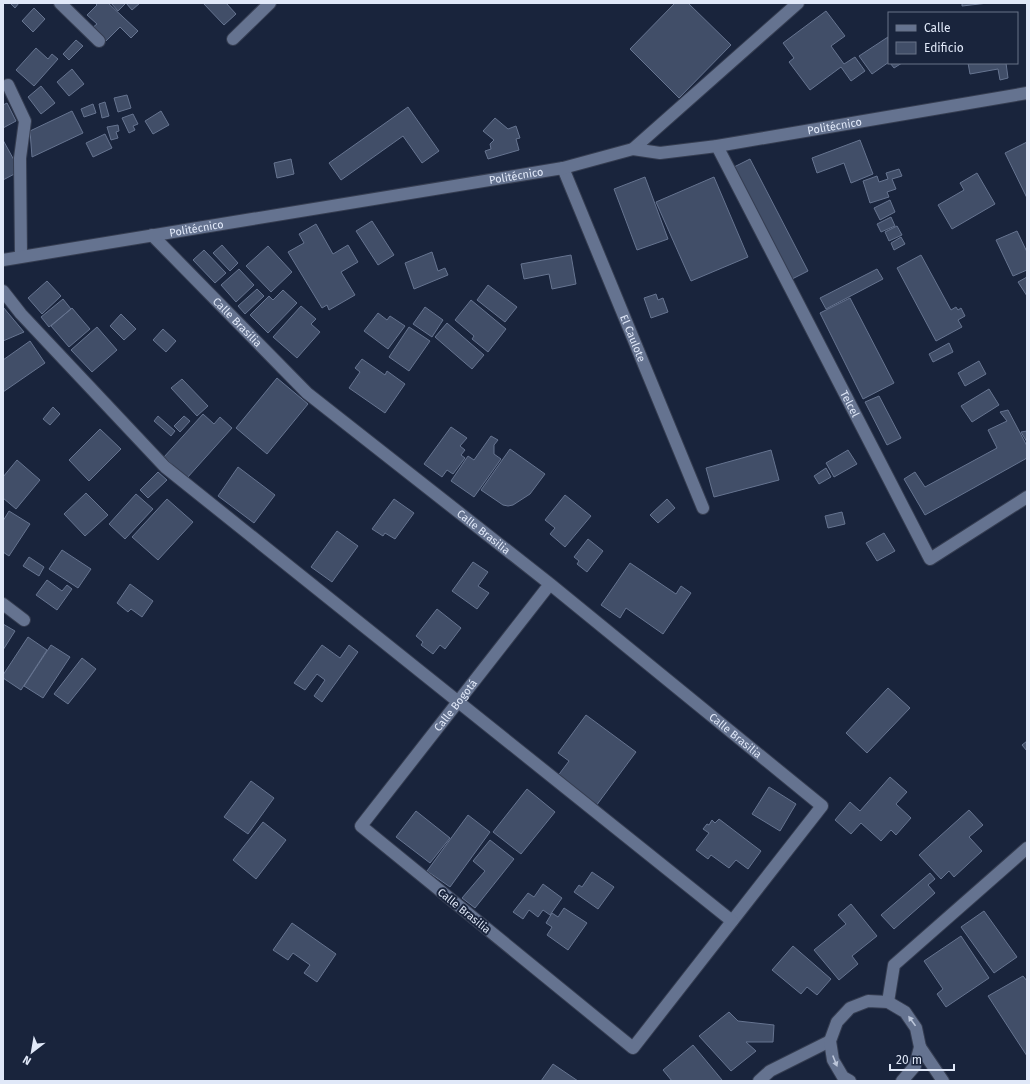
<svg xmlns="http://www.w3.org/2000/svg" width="1030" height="1084" font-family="'Fira Sans',sans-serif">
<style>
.building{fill:#414e68;stroke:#667490}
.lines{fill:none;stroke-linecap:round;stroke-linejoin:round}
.minor-casing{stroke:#353d51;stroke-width:14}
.minor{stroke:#657390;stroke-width:12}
.oneway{fill:#bbc5d9}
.labels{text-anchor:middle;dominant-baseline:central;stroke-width:4;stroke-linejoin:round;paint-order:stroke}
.street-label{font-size:11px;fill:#e0e8f8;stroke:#19243c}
</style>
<rect width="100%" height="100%" fill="#19243c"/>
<path class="building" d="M10,3H19L15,8Z
M95,3H108L138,31L131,38L120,27L106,41L92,28L97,24L87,15L97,5Z
M111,3H140L132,10L126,3L118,11Z
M203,3H226L236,14L224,25Z
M675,3H688L731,45L679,98L630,49Z
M962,3H988L962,6Z
M34,8L45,19L33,32L22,21Z
M826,11L845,36L831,46L844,64L855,57L865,71L851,81L841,67L810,90L789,62L794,58L783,43Z
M888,37L889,62L872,74L859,56Z
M76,40L83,46L69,60L63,54Z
M36,48L48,59L52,54L58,59L34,86L16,70Z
M890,63H902L894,68Z
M968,63H1006L1008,78L1000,80L998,69L970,74Z
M72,69L84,84L69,96L57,82Z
M41,86L55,103L41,114L28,97Z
M127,95L131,108L118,112L114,98Z
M105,102L109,116L102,118L99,104Z
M7,103L16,121L3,128V105Z
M93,104L96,113L84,117L81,109Z
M408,107L439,151L422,163L403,136L341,180L329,163Z
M72,111L83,133L32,157L30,131Z
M161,111L169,125L153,134L145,121Z
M133,114L138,124L133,126L135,130L129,133L122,118Z
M495,118L508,129L516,126L520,138L516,139L519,150L488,159L485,151L491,149L490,144L494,140L483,131Z
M118,125L119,131L116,132L118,138L111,140L107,127Z
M105,134L112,148L93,157L86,143Z
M3,140L20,171L3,180Z
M860,140L873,174L851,183L844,163L817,173L812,158Z
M1027,142V198L1005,153Z
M291,159L294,174L277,178L274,163Z
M750,159L808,271L792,279L734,167Z
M899,169L902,176L892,179L896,189L887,192L889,197L870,203L863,181L877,176L879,182L888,179L886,173Z
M977,173L995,204L952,229L938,205L964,190L960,183Z
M645,177L668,239L637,250L614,189Z
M714,177L748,257L691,281L656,202Z
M890,200L895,212L880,220L874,208Z
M891,217L895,226L881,232L877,224Z
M372,221L394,255L378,265L356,231Z
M316,224L333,254L348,245L358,262L341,272L355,295L329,310L327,305L322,308L288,252L304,243L299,234Z
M897,226L902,235L889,241L885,232Z
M1017,231L1027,252V270L1013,276L996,240Z
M901,237L905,244L894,250L891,243Z
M222,245L238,263L230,271L213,253Z
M268,246L292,272L271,292L246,266Z
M204,250L226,273L215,283L193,260Z
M432,252L438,271L445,268L448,275L414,289L405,263Z
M571,255L576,284L552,289L549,274L524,279L521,264Z
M921,255L951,310L956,307L958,310L961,308L965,316L958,320L962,327L936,341L897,268Z
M239,269L254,285L236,302L221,285Z
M877,269L883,279L826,309L820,298Z
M1027,277V296L1018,282Z
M47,281L61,296L42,314L28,298Z
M488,285L517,307L505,322L477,300Z
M257,289L264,296L245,314L238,306Z
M283,290L297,303L268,333L250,315L269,296L273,300Z
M656,294L658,300L663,298L668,312L651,318L644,298Z
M850,298L894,383L863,399L820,313Z
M63,299L71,309L49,327L41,317Z
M471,300L506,329L488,352L472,339L474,336L455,320Z
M301,306L316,319L311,324L320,332L297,358L273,337Z
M3,307L24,332L3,341Z
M425,307L443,320L432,337L413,324Z
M72,308L90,329L69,347L51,326Z
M378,313L387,320L390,316L405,326L388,349L364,331Z
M121,314L136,329L124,340L110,326Z
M447,323L484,355L472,369L435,337Z
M97,327L117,350L92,372L71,350Z
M409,327L430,341L409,371L389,357Z
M163,329L176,341L166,352L153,340Z
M30,341L45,363L3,392V360Z
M949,343L953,352L933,362L929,354Z
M362,359L385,375L387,371L405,384L385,413L349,388L360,372L355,368Z
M979,361L986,374L965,386L958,373Z
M277,378L308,404L267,454L236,428Z
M182,379L208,406L197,416L171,388Z
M989,389L999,405L972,422L961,406Z
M879,396L901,438L887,445L865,402Z
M53,407L60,414L50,425L43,419Z
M1008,410L1027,446V458L925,515L904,479L915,472L925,487L997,448L988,430L1007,421L1000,412Z
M203,414L214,424L220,417L232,428L187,478L164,457Z
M158,416L175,431L171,436L154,421Z
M184,416L190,421L180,432L174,426Z
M451,427L467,438L460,446L465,450L461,455L465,458L453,474L447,470L442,477L424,464Z
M100,429L121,449L89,481L69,460Z
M1027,431V442L1021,432Z
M491,436L498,440L494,445V454L501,459L474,497L451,481L468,456L474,460Z
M510,449L545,474L530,494L513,505L508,506L503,505L481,490Z
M771,450L779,480L714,497L706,468Z
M848,450L857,464L834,477L826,463Z
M17,460L40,480L16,509L3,498V477Z
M238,467L275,495L254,523L218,496Z
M826,468L831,477L819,484L814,476Z
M158,472L167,480L148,498L140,490Z
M86,493L108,515L85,536L64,514Z
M136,494L153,509L125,539L109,524Z
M565,495L591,516L565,547L550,534L555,528L545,520Z
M167,499L193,522L158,560L132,537Z
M394,499L414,513L395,539L385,533L383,536L372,529Z
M667,499L675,508L658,523L650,515Z
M9,511L30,524L9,556L3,552V521Z
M842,512L845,524L828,528L825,516Z
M337,531L358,546L332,582L311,567Z
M884,533L895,551L877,561L866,543Z
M588,539L603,551L587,572L577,564L579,561L574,557Z
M62,550L91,569L78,588L49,569Z
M29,557L44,567L39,576L23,566Z
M473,562L488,572L478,586L489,593L477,609L452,591Z
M630,563L676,594L681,586L691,593L663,634L626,608L620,618L601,605Z
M47,580L62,591L67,585L72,589L57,610L36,595Z
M130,584L153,601L142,617L131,609L128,612L117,603Z
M437,609L461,628L445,649L440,645L433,654L421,645L423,642L416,636Z
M3,624L15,631L3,650Z
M28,637L47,650L21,690L3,678V675Z
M51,645L70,657L43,698L24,686Z
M322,645L340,658L349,645L358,652L322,702L314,696L325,680L317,674L305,690L294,683Z
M82,658L96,669L68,704L54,694Z
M888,688L910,708L867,753L846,733Z
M586,715L636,752L596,806L557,777L569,761L558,753Z
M1027,741V751L1022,745Z
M890,777L907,792L896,804L911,818L896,835L891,830L881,841L861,823L851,834L835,820L850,802L860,811Z
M251,781L274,798L248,834L224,817Z
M769,787L796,804L780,831L752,814Z
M527,789L555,812L521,854L493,832Z
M969,810L983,825L969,837L982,851L954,877L949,871L941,879L919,855Z
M416,811L450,838L430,863L396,837Z
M468,815L490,832L450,887L427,871Z
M719,819L761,851L748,869L736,860L729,868L711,855L708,859L696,850L709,833L703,829L707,824L709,825L712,820L715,823Z
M263,822L286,840L256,879L233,860Z
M490,840L514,859L475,908L462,898L485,871L473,861Z
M592,872L614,887L598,909L574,892L579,885L582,887Z
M930,873L935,879L928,885L935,893L894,929L881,915Z
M543,884L562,898L550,915L543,910L538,917L529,910L523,919L513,912L528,893L534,897Z
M851,904L877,936L852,956L858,964L839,980L814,950L846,924L838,915Z
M564,908L587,923L568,950L547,935L552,927L546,923L552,913L558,917Z
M984,911L1017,957L994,973L961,927Z
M292,923L336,954L317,982L304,973L310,965L293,953L288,960L273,950Z
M961,936L989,978L946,1007L937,994L943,989L924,961Z
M793,946L831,979L817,995L807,987L801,994L772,970Z
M1023,976L1027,981V1056L988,996Z
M729,1012L738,1021L774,1025L773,1042H746L756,1051L731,1071L699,1036Z
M693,1045L722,1080L720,1081H672L663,1070Z
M553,1064L578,1081H541Z"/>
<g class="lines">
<defs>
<g id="minor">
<path d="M60,3L99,41"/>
<path d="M233,39L270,3"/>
<path d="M8,85L25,121L20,158L21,256"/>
<path id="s1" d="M717,146L930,559L1027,497"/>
<path d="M633,149L798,3"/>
<path id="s2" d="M563,168L703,508"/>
<path id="s3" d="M152,235L307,393L550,584L822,806L633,1048L361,826L550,584"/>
<path id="s4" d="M3,260L563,168L633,149L660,153L717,146L1027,93"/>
<path d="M3,291L21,314L165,467L732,921"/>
<path d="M3,604L24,620"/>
<path d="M888,1002L894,965L1027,848"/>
<path d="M920,1047L943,1081"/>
<path d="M759,1081L770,1071L830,1041"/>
<path d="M850,1081L843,1077L833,1060L830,1041L837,1022L850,1008L868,1001L888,1002L905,1012L916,1028L920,1047L915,1066L902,1081"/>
</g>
</defs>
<use href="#minor" class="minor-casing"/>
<use href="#minor" class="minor"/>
</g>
<defs><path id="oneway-solid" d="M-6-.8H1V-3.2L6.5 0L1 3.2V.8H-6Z"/></defs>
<g class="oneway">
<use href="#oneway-solid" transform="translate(912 1021) rotate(-126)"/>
<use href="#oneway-solid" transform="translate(835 1061) rotate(68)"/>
</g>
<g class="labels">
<g class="street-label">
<text stroke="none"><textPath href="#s4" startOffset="844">Politécnico</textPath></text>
<text stroke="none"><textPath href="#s4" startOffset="520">Politécnico</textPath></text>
<text stroke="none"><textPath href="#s4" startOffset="196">Politécnico</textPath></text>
<text stroke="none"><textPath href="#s3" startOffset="122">Calle Brasilia</textPath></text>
<text stroke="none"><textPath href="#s2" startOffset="184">El Caulote</textPath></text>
<text stroke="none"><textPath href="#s1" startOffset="290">Telcel</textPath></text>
<text stroke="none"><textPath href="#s3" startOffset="446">Calle Brasilia</textPath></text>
<text stroke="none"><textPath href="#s3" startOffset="1693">Calle Bogotá</textPath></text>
<text stroke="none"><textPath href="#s3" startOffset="770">Calle Brasilia</textPath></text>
<text transform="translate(464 911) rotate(39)">Calle Brasilia</text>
</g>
</g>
<rect width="1030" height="1084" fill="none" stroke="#e0e8f8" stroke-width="8"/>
<rect x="888" y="12" width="130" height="52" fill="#19243c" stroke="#697287"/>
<rect x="896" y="25" width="20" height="6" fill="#657390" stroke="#697287"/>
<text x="924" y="32" font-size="12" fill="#e0e8f8">Calle</text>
<rect x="896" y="42" width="20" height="12" fill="#414e68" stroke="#697287"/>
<text x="924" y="52" font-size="12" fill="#e0e8f8">Edificio</text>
<g transform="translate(32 1052) rotate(211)" stroke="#19243c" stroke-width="3" paint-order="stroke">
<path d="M0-3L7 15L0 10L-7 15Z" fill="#e0e8f8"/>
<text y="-6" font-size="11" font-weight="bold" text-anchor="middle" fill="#e0e8f8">N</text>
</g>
<path d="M890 1064v6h64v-6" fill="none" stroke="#e0e8f8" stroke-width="2"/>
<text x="896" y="1064" font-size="12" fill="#e0e8f8" stroke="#19243c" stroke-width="3" paint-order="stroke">20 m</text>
</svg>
